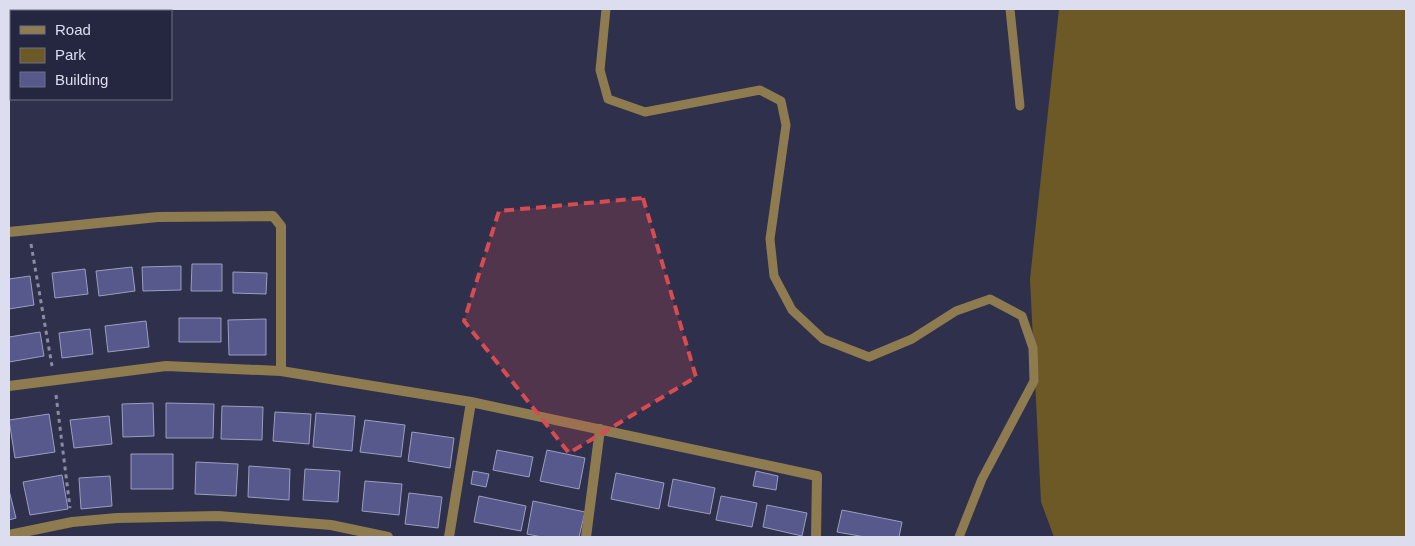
<svg xmlns="http://www.w3.org/2000/svg" width="1415" height="546" font-family="Arial,sans-serif">
<style>
.green{fill:#6d5926}
.building{fill:#57588c;stroke:#9c9ec0}
.lines{fill:none;stroke-linecap:round;stroke-linejoin:round}
.path{stroke:#8a8ca2;stroke-width:3;stroke-dasharray:4 4;stroke-linecap:butt}
.lane{stroke:#8e7b50;stroke-width:9}
.street{stroke:#8e7b50;stroke-width:10}
.marked{fill:#d74c50;fill-opacity:0.2;stroke:#d74c50;stroke-width:4;stroke-dasharray:10 6;stroke-linejoin:round}
</style>
<rect width="100%" height="100%" fill="#2f304b"/>
<path class="green" d="M1059,9H1406V537H1054L1041,502L1030,279Z"/>
<path class="building" d="M192,264H222V291H191Z
M181,266V290L143,291L142,267Z
M132,267L135,291L99,296L96,271Z
M85,269L88,294L55,298L52,273Z
M233,272L267,273L266,294L233,293Z
M30,276L34,305L9,309V279Z
M179,318H221V342H179Z
M266,319V355H229L228,320Z
M146,321L149,347L108,352L105,326Z
M90,329L93,354L62,358L59,333Z
M40,332L44,356L9,362V337Z
M153,403L154,436L123,437L122,404Z
M166,403L214,404L213,438H166Z
M222,406L263,407L262,440L221,439Z
M275,412L311,414L309,444L273,441Z
M316,413L355,416L352,451L313,447Z
M49,414L55,452L15,458L9,420Z
M109,416L112,444L74,448L70,420Z
M365,420L405,425L401,457L360,452Z
M412,432L454,438L450,468L408,461Z
M497,450L533,457L529,477L493,470Z
M547,450L585,458L579,489L540,481Z
M131,454H173V489H131Z
M196,462L238,464L236,496L195,494Z
M249,466L290,469L289,500L248,497Z
M305,469L340,471L338,502L303,500Z
M473,471L489,474L486,487L471,484Z
M756,471L778,476L776,490L753,486Z
M616,473L664,483L659,509L611,499Z
M62,475L68,509L30,515L23,482Z
M110,476L112,506L81,509L79,478Z
M673,479L715,488L710,514L668,506Z
M365,481L402,484L399,515L362,511Z
M9,490L16,518L9,520Z
M409,493L442,497L438,528L405,524Z
M479,496L526,506L521,531L474,522Z
M721,496L757,503L752,527L716,520Z
M533,501L585,512L579,537H542L527,534Z
M767,505L807,513L802,536L763,527Z
M842,510L902,522L899,537H865L837,532Z"/>
<g class="lines">
<path class="path" d="M31,244L52,366
M56,395L70,508"/>
<path class="lane" d="M606,9L600,70L608,99L645,112L760,90L781,101L786,125L770,239L774,276L792,310L823,339L869,357L912,339L956,311L990,299L1022,316L1033,348L1034,381L982,479L959,537
M1010,9L1020,106"/>
<path class="street" d="M9,232L158,217L273,216L281,226V371
M9,386L166,366L281,371L471,402L817,476L816,537
M9,535L72,522L117,518L218,516L331,525L388,537
M449,537L471,402
M586,537L600,429"/>
</g>
<path class="marked" d="M643,198L696,377L569,453L464,321L499,211Z"/>
<rect width="1415" height="546" fill="none" stroke="#dcdef0" stroke-width="20"/>
<rect x="10" y="10" width="162" height="90" fill="#252640" stroke="#6e7086"/>
<rect x="20" y="26" width="25" height="8" fill="#8e7b50" stroke="#6e7086"/>
<text x="55" y="35" font-size="15" fill="#dcdef0">Road</text>
<rect x="20" y="48" width="25" height="15" fill="#6d5926" stroke="#6e7086"/>
<text x="55" y="60" font-size="15" fill="#dcdef0">Park</text>
<rect x="20" y="72" width="25" height="15" fill="#57588c" stroke="#6e7086"/>
<text x="55" y="85" font-size="15" fill="#dcdef0">Building</text>
</svg>
